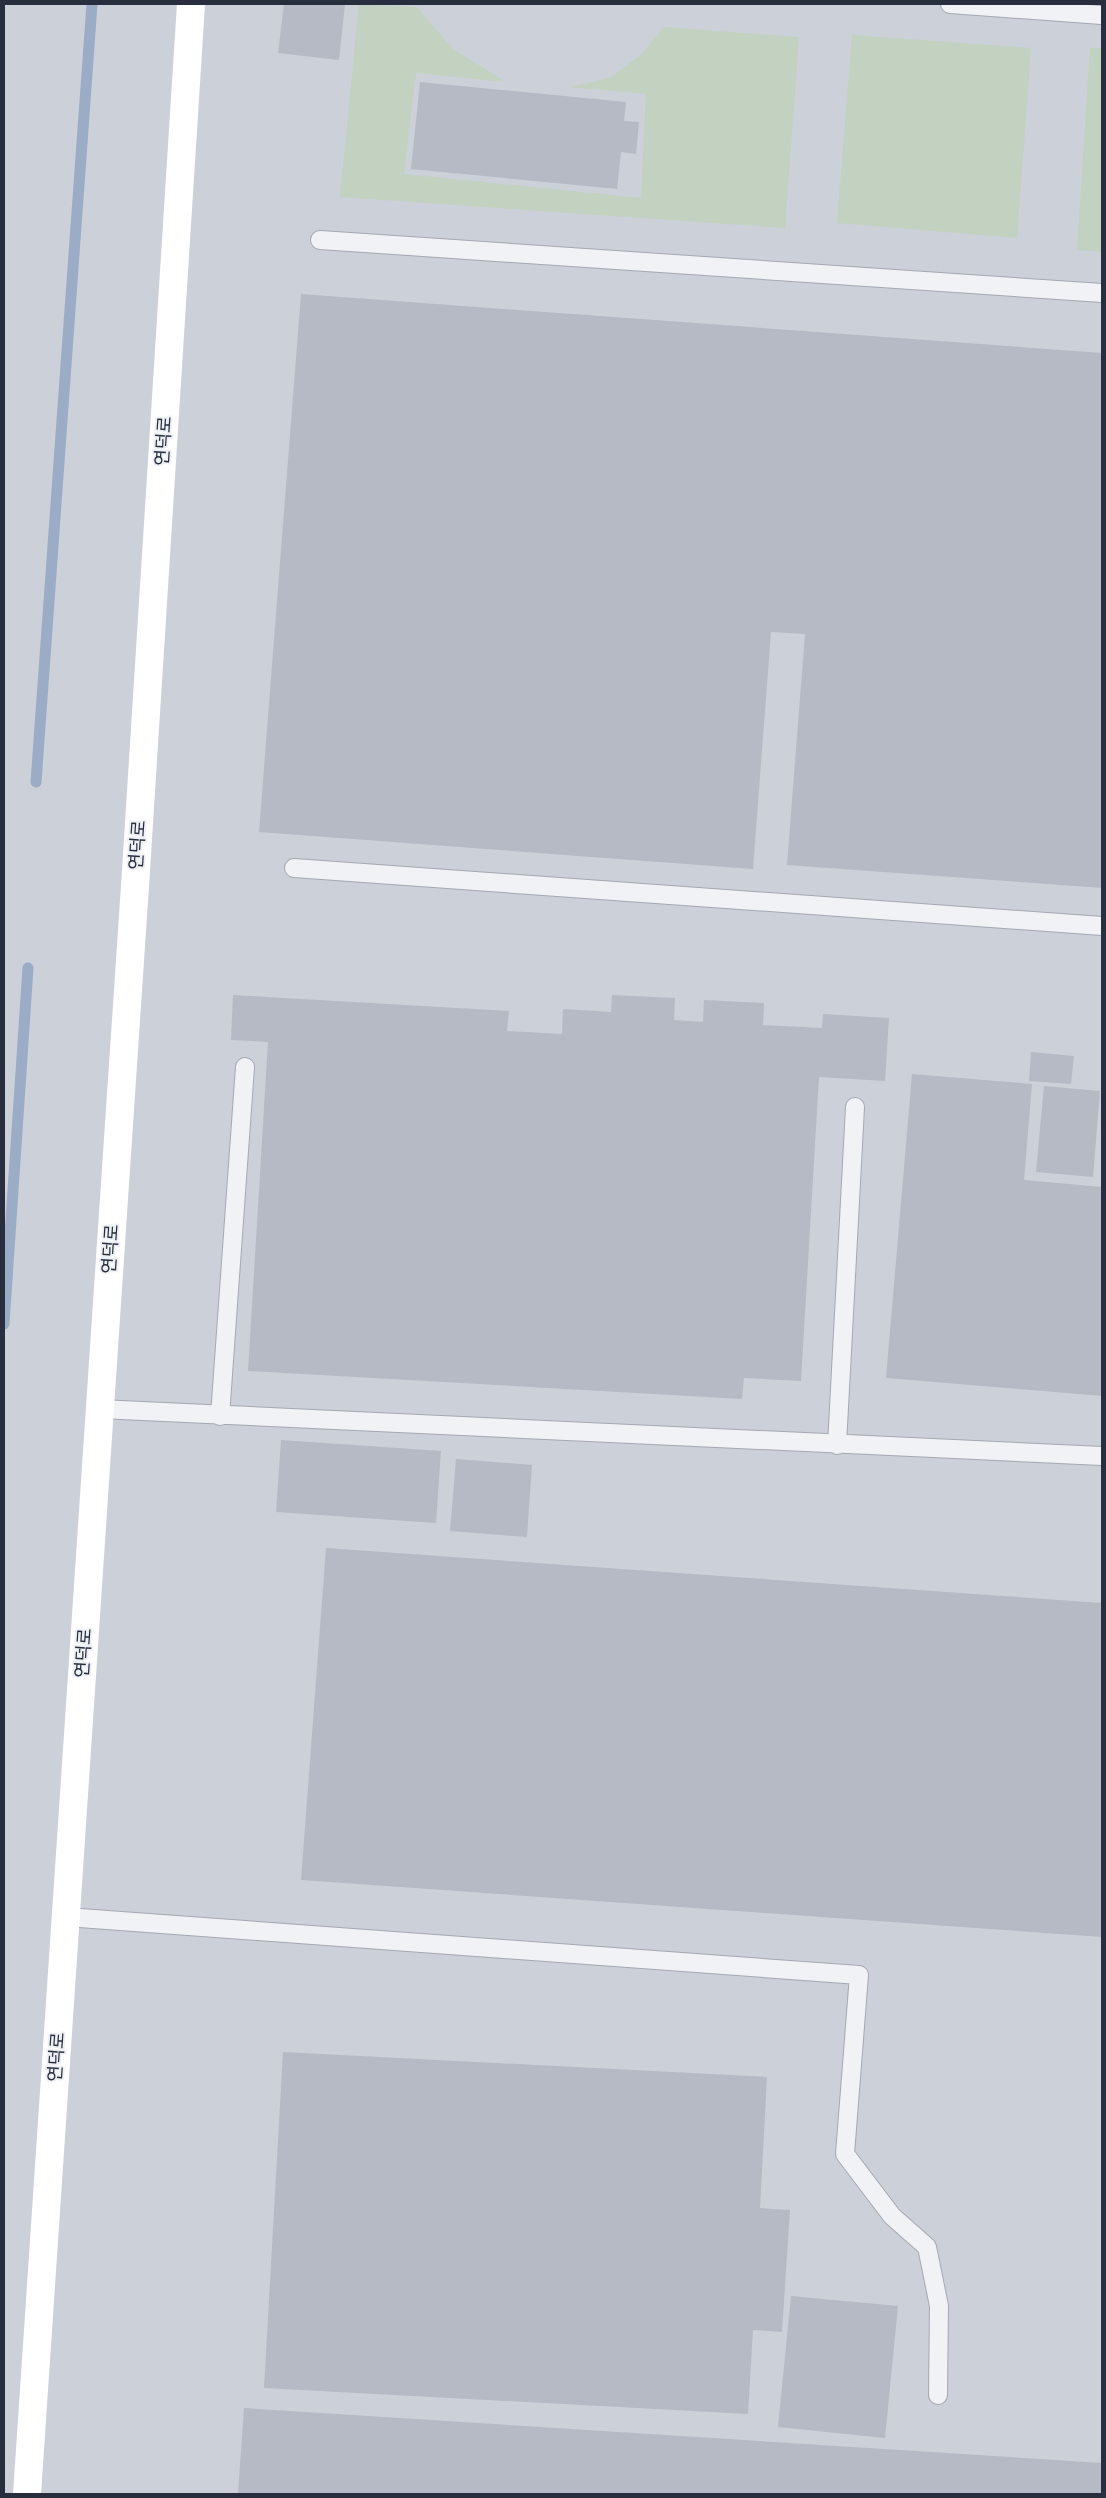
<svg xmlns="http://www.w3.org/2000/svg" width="1106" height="2498" font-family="Raleway,'Noto Sans KR',sans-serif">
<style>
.built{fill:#ccd0d9}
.green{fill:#c2d1c0}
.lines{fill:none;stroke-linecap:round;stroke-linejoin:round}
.stream{stroke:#9bacc6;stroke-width:11}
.building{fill:#b6bac4}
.lane-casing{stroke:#a4a8b1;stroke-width:20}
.lane{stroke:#f1f2f6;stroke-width:18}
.secondary{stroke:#fff;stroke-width:28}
.labels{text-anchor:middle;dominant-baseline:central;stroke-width:4;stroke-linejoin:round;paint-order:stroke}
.street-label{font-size:18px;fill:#282e3d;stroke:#edf0f5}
</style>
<rect width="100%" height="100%" fill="#dee1e7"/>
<path class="built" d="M4,4H1102V2494H4Z"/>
<path class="green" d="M359,4L417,7L453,49L506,82L416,73L404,174L641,198L646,94L570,87L610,78L642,54L664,27L799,37L785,228L340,197Z
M852,35L1031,48L1017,238L837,223Z
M1090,48H1102V252L1077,250Z"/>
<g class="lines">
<path class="stream" d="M36,782L92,4
M4,1324L28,968"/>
</g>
<path class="building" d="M284,4H345L339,60L278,53Z
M420,82L626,102L624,121L639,122L636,154L621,152L617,189L411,169Z
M301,294L1102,353V888L787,865L805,634L771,632L753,869L259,832Z
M233,995L509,1011L507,1031L562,1034L563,1009L611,1012L612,995L675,998L674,1020L703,1022L704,1000L764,1003L763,1025L822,1028L823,1014L889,1018L885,1081L819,1077L801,1381L744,1378L742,1399L248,1371L268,1042L231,1040Z
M1031,1052L1074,1056L1071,1084L1029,1081Z
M912,1074L1032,1084L1024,1180L1102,1187V1396L886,1378Z
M1044,1086L1100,1091L1093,1177L1036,1172Z
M281,1440L441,1451L436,1523L276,1512Z
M456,1459L532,1465L527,1537L450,1531Z
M326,1548L1102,1603V1937L301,1880Z
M283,2052L767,2077L760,2208L790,2210L782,2332L753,2330L748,2414L264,2388Z
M791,2296L898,2306L885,2438L778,2427Z
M244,2408L1102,2463V2494H238Z"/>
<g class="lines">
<defs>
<path id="lane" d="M950,4L1102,15
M320,240L1102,293
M294,868L1102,926
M99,1409L1102,1456
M220,1416L245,1067
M837,1445L855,1107
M66,1917L859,1975L845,2154L892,2216L927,2247L939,2306L938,2395"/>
</defs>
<use href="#lane" class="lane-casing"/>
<use href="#lane" class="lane"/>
<path class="secondary" d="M27,2494L135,886L191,4"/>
</g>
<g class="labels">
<g class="street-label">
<text transform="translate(163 441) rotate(-86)">연덕로</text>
<text transform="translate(137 845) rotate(-86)">연덕로</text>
<text transform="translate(110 1249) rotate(-86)">연덕로</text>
<text transform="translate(83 1653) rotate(-86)">연덕로</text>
<text transform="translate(56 2057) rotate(-86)">연덕로</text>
</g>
</g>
<rect width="1106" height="2498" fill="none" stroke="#282e3d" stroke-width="10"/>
</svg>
